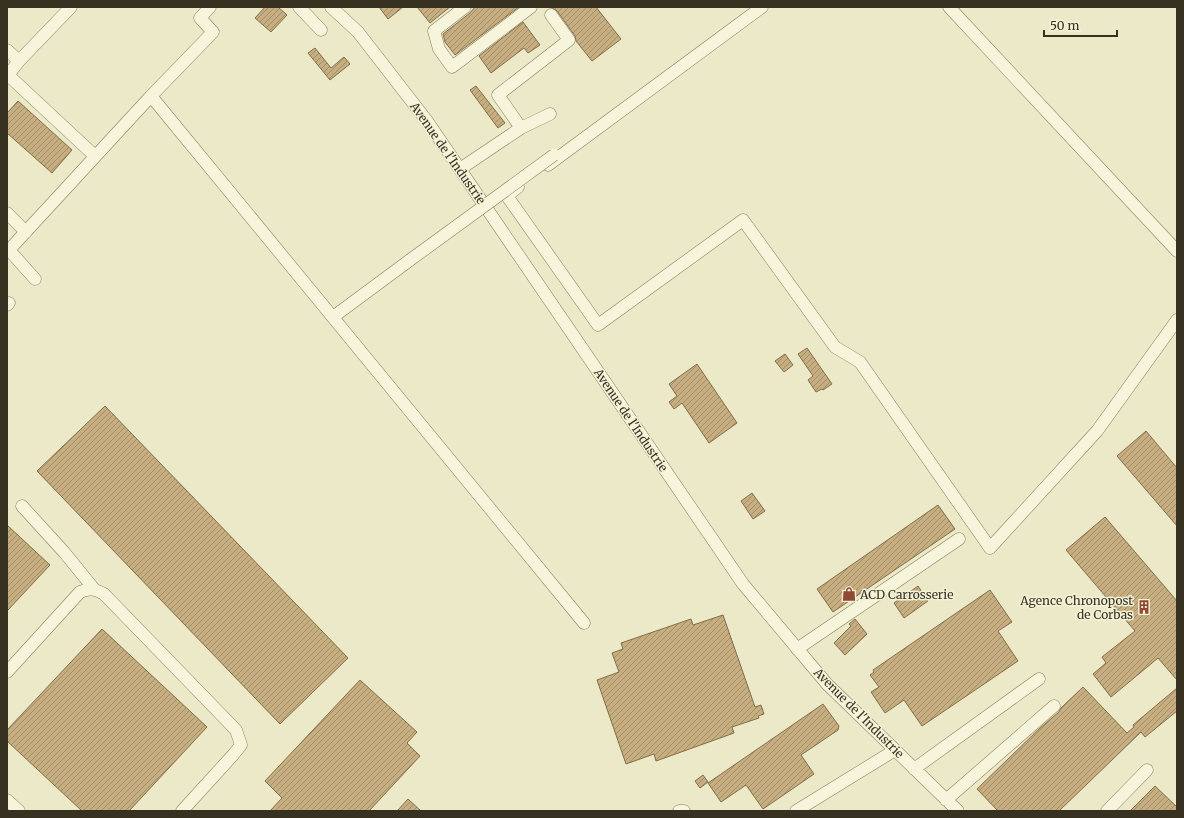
<svg xmlns="http://www.w3.org/2000/svg" width="1184" height="818" font-family="Merriweather,serif">
<style>
.building{fill:url(#building-hatch);stroke:#836d46}
.lines{fill:none;stroke-linecap:round;stroke-linejoin:round}
.minor-casing{stroke:#867d5e;stroke-width:13}
.minor{stroke:#f6f5db;stroke-width:12}
.minor-bridge-casing{stroke:#867d5e;stroke-width:13;stroke-linecap:butt}
.minor-bridge{stroke:#f6f5db;stroke-width:12}
.labels{text-anchor:middle;dominant-baseline:central;stroke-width:3;stroke-linejoin:round;paint-order:stroke}
.street-label{font-size:12px;fill:#373121;stroke:#f3f2d7}
.poi-label{font-size:12px;fill:#373121;stroke:#f3f2d7;text-anchor:start}
</style>
<defs>
<pattern id="building-hatch" width="6" height="6" patternUnits="userSpaceOnUse"><rect width="6" height="6" fill="#c6ae81"/><path d="M-1 1l2-2M0 6l6-6M5 7l2-2" fill="none" stroke="#a28e69"/></pattern>
</defs>
<rect width="100%" height="100%" fill="#ebe9c8"/>
<path class="building" d="M265,7H278L287,15L271,32L255,18Z
M379,7H403L388,19Z
M417,7H450L430,23Z
M475,7H519L455,55L445,42L443,34L470,13Z
M551,7H596L621,39L592,61L576,41L575,36L557,11Z
M523,22L540,45L528,53L524,48L491,73L479,56Z
M315,48L331,68L344,57L350,64L330,80L308,53Z
M476,86L505,123L498,128L470,90Z
M18,101L72,150L52,173L7,133V113Z
M807,348L832,384L823,390L822,389L816,392L808,380L813,376L798,354Z
M785,354L793,365L784,372L775,361Z
M697,364L737,423L709,443L682,403L674,409L669,402L677,396L669,384Z
M105,406L348,658L280,724L37,471Z
M1146,431L1177,468V526L1117,456Z
M752,493L765,511L753,519L741,501Z
M938,505L955,529L833,612L817,589Z
M1105,517L1177,601V680L1158,658L1111,697L1093,674L1106,663L1102,657L1135,631L1066,550Z
M7,525L50,565L7,611Z
M918,586L928,601L904,618L894,603Z
M990,590L1012,622L998,631L1018,661L922,726L904,700L885,713L871,692L879,687L870,675L874,672L873,670Z
M723,615L755,707L761,705L764,714L758,716L759,718L732,727L734,733L656,761L654,754L626,764L597,680L619,672L612,653L623,649L621,643L691,619L693,625Z
M855,619L867,634L845,655L834,643L851,626L849,624Z
M102,629L207,727L129,811H82L7,741V730Z
M360,680L417,732L407,743L420,756L369,811H270L282,798L265,781Z
M1083,687L1127,733L1134,727L1133,725L1177,688V711L1145,737L1141,732L1059,811H998L977,789L1039,729L1059,712L1061,708Z
M823,704L839,726L838,730L801,755L814,774L763,809L746,785L721,802L708,783Z
M703,775L708,782L700,788L695,781Z
M1155,786L1177,807V811H1130Z
M408,799L421,811H397Z"/>
<g class="lines">
<defs>
<path id="minor" d="M299,7L321,30
M331,7L358,32L427,121L743,584L827,684L958,811
M465,7L434,31L439,49L452,67L531,7
M949,7L1177,251
M7,50L19,61L8,75L95,156
M19,61L71,7
M151,96L584,623
M521,128L498,95L569,40L551,15
M548,165L762,7
M460,169L521,128L550,114
M518,187L507,196L598,325L743,220L835,347L860,362L990,548L1097,431L1177,320
M7,213L26,232
M35,279L9,250L151,96L213,32L200,18L210,7
M7,305L9,303
M333,317L410,260
M22,506L64,552L94,589
M797,649L959,539
M7,672L80,592C89,588 95,589 104,594L236,730L241,745L233,755L182,811
M914,769L1039,679
M7,800L19,811
M946,800L1054,706
M679,811H684
M796,811L895,750
M1107,811L1147,770"/>
</defs>
<use href="#minor" class="minor-casing"/>
<use href="#minor" class="minor"/>
<defs>
<path id="minor-bridge" d="M410,260L554,155"/>
</defs>
<use href="#minor-bridge" class="minor-bridge-casing"/>
<use href="#minor-bridge" class="minor-bridge"/>
</g>
<defs>
<symbol id="shop-bare" viewBox="-9 -9 18 18"><path d="M-5-2.5h2.3a2.7 3.5 0 0 1 5.4 0H5L5.5 6h-11ZM-1.5-2.5h3a1.5 2.3 0 0 0-3 0Z" fill="#904933" stroke="#f3f2d7" stroke-width="2.5" paint-order="stroke"/></symbol>
<symbol id="building-bare" viewBox="-9 -9 18 18"><path d="M-4-6H4V6H1V3H-1V6H-4ZM-2.5-4.3h1.7v1.8h-1.7ZM.8-4.3h1.7v1.8H.8ZM-2.5-1h1.7V.8h-1.7ZM.8-1h1.7V.8H.8Z" fill="#904933" stroke="#f3f2d7" stroke-width="2.5" paint-order="stroke"/></symbol>
</defs>
<g fill-rule="evenodd">
<use href="#shop-bare" x="839" y="584" width="20" height="20"/>
<use href="#building-bare" x="1134" y="597" width="20" height="20"/>
</g>
<g class="labels">
<g class="street-label">
<text transform="translate(448 153) rotate(55)">Avenue de l'Industrie</text>
<text transform="translate(631 420) rotate(56)">Avenue de l'Industrie</text>
<text transform="translate(859 713) rotate(45)">Avenue de l'Industrie</text>
</g>
<g class="poi-label">
<text x="860" y="594">ACD Carrosserie</text>
<text x="1133" y="600" text-anchor="end">Agence Chronopost<tspan x="1133" dy="14">de Corbas</tspan></text>
</g>
</g>
<rect width="1184" height="818" fill="none" stroke="#373121" stroke-width="16"/>
<path d="M1044 30v6h73v-6" fill="none" stroke="#373121" stroke-width="2"/>
<text x="1050" y="30" font-size="12" fill="#373121" stroke="#f3f2d7" stroke-width="3" paint-order="stroke">50 m</text>
</svg>
